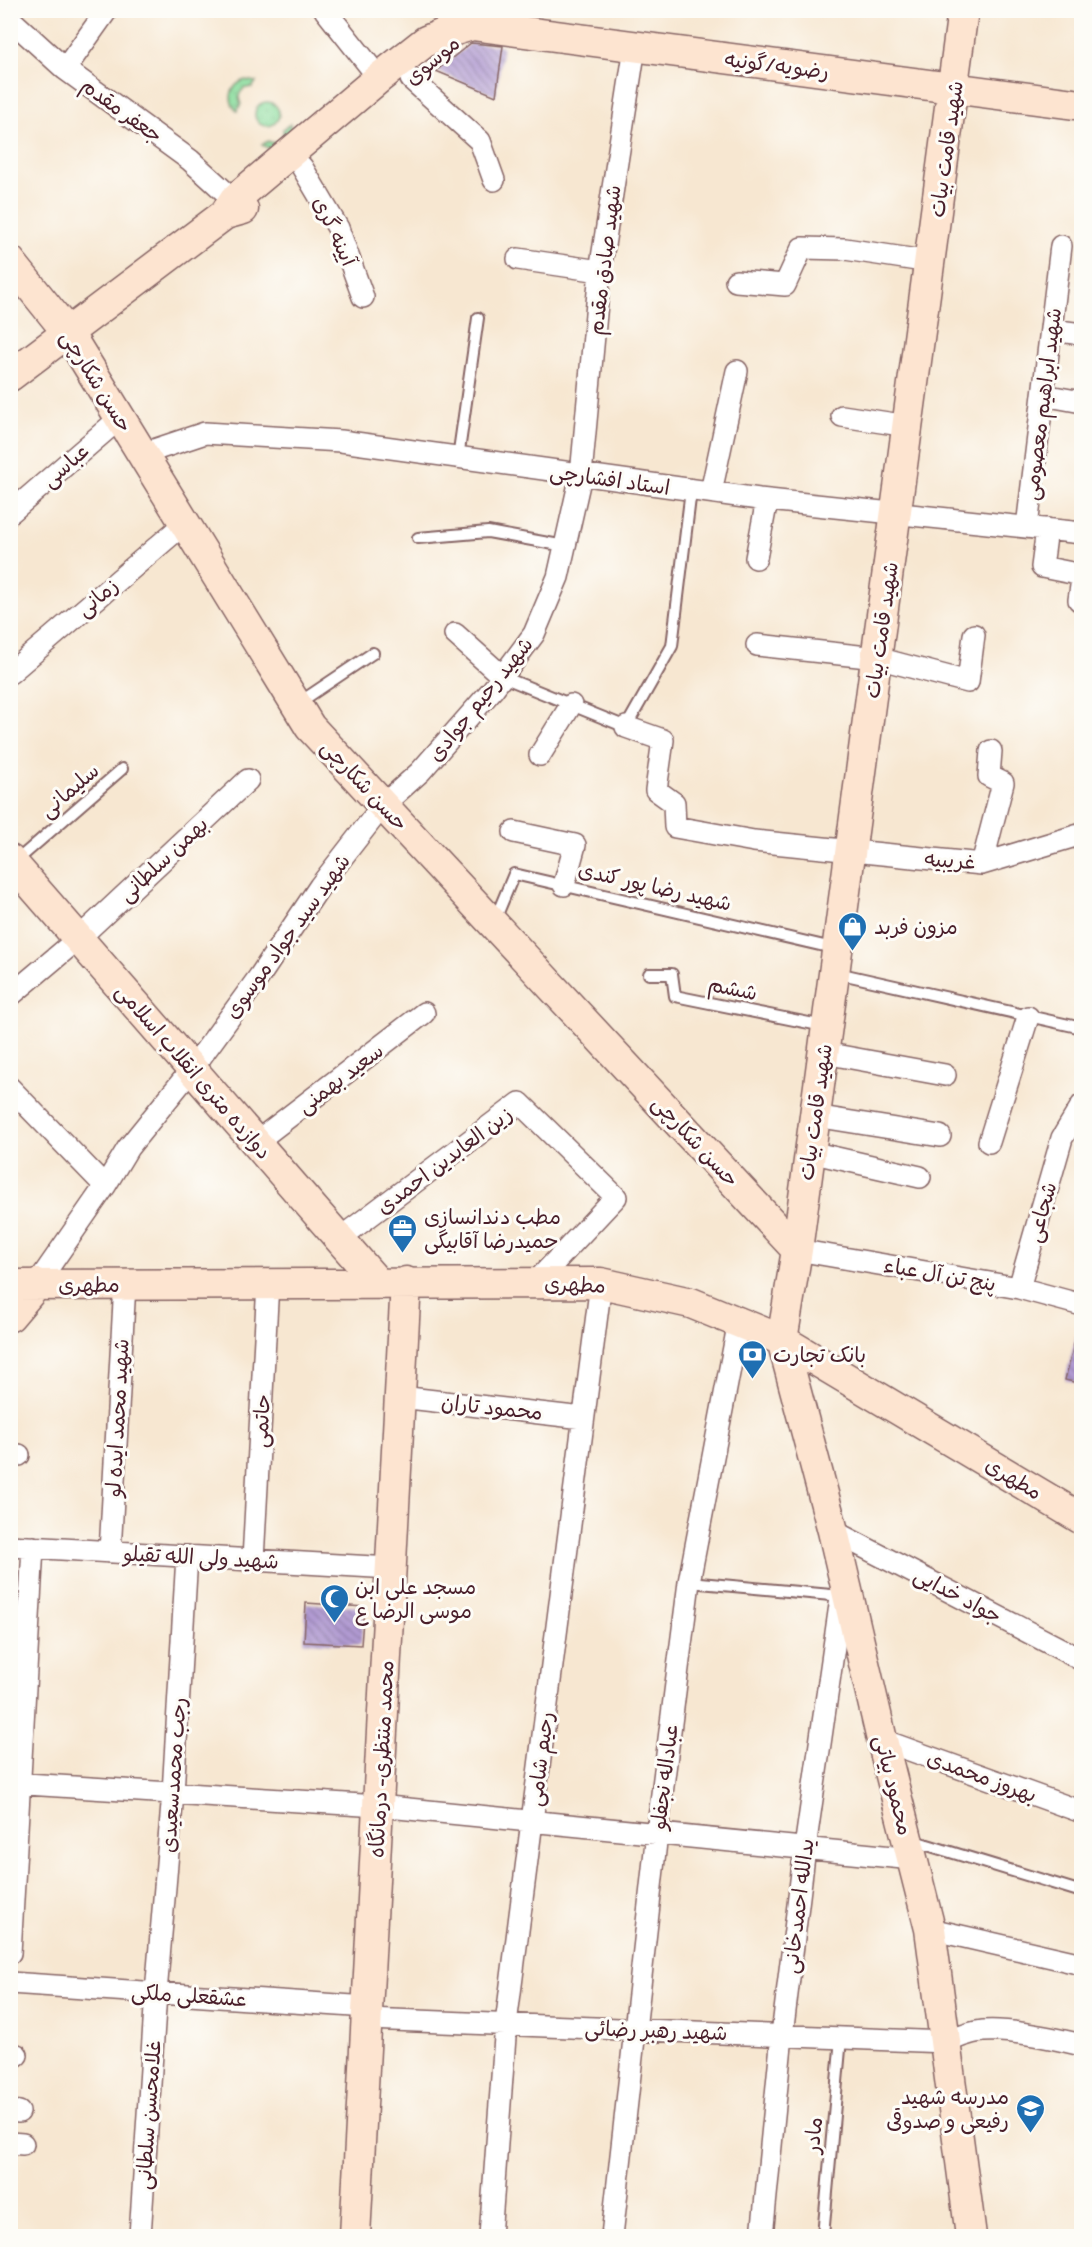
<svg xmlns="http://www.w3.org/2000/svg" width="1092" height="2247" font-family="Itim,'Playpen Sans Arabic',sans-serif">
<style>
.grass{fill:url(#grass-dots);stroke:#6a7e64;stroke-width:1.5}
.building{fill:url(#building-back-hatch)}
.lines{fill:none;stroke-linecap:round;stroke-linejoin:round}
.lane-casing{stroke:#876565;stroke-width:14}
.street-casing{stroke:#876565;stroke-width:24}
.secondary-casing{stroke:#876565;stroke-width:33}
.lane{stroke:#fff;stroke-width:10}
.street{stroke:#fff;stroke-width:21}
.secondary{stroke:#fde4d0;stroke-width:30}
.labels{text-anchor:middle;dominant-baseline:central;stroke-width:6;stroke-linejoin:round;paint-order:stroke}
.street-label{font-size:21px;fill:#4a1f2b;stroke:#fdfcf7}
.poi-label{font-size:21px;fill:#4a1f2b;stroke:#fdfcf7;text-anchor:start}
</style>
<defs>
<pattern id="grass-dots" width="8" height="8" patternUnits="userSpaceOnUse" patternTransform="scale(1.5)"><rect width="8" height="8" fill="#8bdd9e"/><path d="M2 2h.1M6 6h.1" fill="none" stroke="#79bd88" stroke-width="1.8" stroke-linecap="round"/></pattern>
<pattern id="building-back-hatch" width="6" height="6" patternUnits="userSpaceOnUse" patternTransform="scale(1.5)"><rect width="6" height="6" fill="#b09ad1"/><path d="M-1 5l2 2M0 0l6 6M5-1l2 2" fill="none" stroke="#917daa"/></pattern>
</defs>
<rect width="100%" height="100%" fill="#fdfcf7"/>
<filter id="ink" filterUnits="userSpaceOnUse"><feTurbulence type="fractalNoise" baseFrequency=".0167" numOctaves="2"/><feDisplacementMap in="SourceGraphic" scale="12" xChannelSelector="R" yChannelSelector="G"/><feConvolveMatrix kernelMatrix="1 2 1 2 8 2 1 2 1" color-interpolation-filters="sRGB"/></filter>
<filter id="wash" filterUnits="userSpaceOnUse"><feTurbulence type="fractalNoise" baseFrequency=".008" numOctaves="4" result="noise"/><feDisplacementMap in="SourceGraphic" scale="24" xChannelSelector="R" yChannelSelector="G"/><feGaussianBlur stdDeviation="1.35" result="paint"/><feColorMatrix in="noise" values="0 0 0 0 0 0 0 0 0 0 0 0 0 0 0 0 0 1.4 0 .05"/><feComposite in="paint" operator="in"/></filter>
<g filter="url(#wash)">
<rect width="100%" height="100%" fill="#f7e7d1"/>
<path class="grass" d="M245,80L256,82L252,88C242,86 236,95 241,104L237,111C226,99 231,85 245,80Z
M255 114a12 12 0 1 1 24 0a12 12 0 1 1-24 0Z
M290,124L292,135L272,150L262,145L268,141C277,146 285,139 283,129Z"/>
<g id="blocks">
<path class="building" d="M471,43L503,46L496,96L436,71Z
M1076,1336H1082V1384L1065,1380Z
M306,1603L364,1607L361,1645L304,1642Z"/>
</g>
</g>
<g filter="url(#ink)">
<use href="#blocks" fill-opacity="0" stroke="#876565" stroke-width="1.5"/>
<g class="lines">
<defs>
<path id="lane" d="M458,458L478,318
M418,538L488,532L565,546
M503,677L626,727L672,646L691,490
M297,704L373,653
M14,863L122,769
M494,922L514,874L837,949
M837,973L1082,1028
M649,974H672L675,996L824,1026
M689,1582L842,1596
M911,1840L1082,1892
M823,2236L841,2038"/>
<path id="street" d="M325,10L379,78
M10,19L65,69L190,160L234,200
M473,25L503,10
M65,69L107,10
M411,79L480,141L494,180
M302,167L338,228L363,297
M518,259L600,271
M736,281L785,285L802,248L845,249L930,262
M1051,330L1082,334
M1043,395L1082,402
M842,416L908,426
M142,454L205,433L341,441L759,499L1082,533
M711,492L737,371
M10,513L120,418
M1027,527L1061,246
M1047,529L1042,567L1082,575
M756,558L767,500
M1079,600L1082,579
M455,634L503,677
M757,645L877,658L968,682L974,635
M10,673L185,523
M626,727L663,740L656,790L674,803L675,827L754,841L982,864L1082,834
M540,755L571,705
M514,832L575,845L564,885
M982,864L1003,783L989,776L991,751
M10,996L79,938L248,780
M824,1053L945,1075
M10,1088L105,1186
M815,1116L940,1136
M256,1142L424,1013
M989,1142L1028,1017
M810,1152L920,1177
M339,1239L520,1103L616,1197L535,1283
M797,1250L1019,1288L1082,1305
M37,1284L105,1186L128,1148L192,1069L259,977L320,886L383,805L420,772L493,689L534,634L558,577L581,475L600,271L635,47
M1019,1288L1062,1138L1082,1105
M400,1397L583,1418
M10,1455H19
M833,1531L1082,1660
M10,1546L391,1568
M110,1552L125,1284
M253,1560L268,1283
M882,1740L1082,1812
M10,1783L378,1806L913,1859
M930,1929L1082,1964
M10,1953L33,1547
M10,1983L368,2007
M367,2019L945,2042C955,2039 965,2034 976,2032C1004,2027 1053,2038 1082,2045
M10,2055H17
M10,2111L19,2112
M10,2143L23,2144
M140,2236L156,1993L173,1793L187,1556
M490,2236L506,2024L601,1283
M612,2236L657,1833L689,1582L739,1321
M762,2236L782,2035L805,1848L842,1591"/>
<path id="secondary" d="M963,10L797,1250L782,1340L833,1531L882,1740L930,1929L971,2236
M225,214L234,200L379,78L426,41L445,33L472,25L1082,105
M10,261L68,333L310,727L797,1250
M10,376L225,214L243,209
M10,860L377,1282
M10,1285L601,1283L691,1303L782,1340L1082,1519
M10,1316L37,1284
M355,2236L406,1282"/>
</defs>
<use href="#lane" class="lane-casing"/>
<use href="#street" class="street-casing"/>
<use href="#secondary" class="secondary-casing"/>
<use href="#lane" class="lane"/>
<use href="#street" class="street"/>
<use href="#secondary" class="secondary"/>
</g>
</g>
<defs>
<symbol id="shop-pin" viewBox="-11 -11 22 30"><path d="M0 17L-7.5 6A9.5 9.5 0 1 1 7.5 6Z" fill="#1f6fb2" stroke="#fdfcf7"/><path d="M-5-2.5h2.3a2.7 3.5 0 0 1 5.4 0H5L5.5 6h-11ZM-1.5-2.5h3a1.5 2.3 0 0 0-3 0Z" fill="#fff"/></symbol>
<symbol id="office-pin" viewBox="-11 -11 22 30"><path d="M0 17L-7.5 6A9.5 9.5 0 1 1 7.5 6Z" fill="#1f6fb2" stroke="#fdfcf7"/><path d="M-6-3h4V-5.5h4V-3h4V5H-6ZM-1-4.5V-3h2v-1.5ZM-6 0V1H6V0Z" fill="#fff"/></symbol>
<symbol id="bank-pin" viewBox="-11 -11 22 30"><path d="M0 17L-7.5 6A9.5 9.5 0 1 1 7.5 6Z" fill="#1f6fb2" stroke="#fdfcf7"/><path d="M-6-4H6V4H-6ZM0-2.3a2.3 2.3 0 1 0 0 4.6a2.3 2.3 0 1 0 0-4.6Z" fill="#fff"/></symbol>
<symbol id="mosque-pin" viewBox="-11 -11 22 30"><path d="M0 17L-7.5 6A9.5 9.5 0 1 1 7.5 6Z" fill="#1f6fb2" stroke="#fdfcf7"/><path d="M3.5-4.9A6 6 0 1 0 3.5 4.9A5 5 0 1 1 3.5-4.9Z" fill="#fff"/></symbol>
<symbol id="school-pin" viewBox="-11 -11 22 30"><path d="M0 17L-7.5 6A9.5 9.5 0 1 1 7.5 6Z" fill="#1f6fb2" stroke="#fdfcf7"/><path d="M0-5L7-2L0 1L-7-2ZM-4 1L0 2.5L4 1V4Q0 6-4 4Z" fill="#fff"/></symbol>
</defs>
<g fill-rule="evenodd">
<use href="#shop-pin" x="836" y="910" width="33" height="45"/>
<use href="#office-pin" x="386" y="1212" width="33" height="45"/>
<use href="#bank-pin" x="736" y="1338" width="33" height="45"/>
<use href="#mosque-pin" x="318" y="1582" width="33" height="45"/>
<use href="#school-pin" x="1014" y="2092" width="33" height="45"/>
</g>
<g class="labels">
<g class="street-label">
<text transform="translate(432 60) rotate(-40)">موسوی</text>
<text transform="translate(777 65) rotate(7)">رضویه/گونیه</text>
<text transform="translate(122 110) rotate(36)">جعفر مقدم</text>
<text transform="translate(946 149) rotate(-82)">شهید قامت بیات</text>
<text transform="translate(335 231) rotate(65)">آیینه گری</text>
<text transform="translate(604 260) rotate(-83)">شهید صادق مقدم</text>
<text transform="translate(97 381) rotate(58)">حسن شکارچی</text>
<text transform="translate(1042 404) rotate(-83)">شهید ابراهیم معصومی</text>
<text transform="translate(65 465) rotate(-41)">عباسی</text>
<text transform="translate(610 479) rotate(8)">استاد افشارچی</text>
<text transform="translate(97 597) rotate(-40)">زمانی</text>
<text transform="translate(881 630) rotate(-82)">شهید قامت بیات</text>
<text transform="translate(480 699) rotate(-51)">شهید رحیم جوادی</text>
<text transform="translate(365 785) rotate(47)">حسن شکارچی</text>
<text transform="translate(69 790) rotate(-41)">سلیمانی</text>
<text transform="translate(163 859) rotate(-43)">بهمن سلطانی</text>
<text transform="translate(950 860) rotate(4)">غریبیه</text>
<text transform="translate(655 886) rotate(13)">شهید رضا پور کندی</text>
<text transform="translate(287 936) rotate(-54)">شهید سید جواد موسوی</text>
<text transform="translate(733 988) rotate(12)">ششم</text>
<text transform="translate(194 1071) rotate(49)">دوازده متری انقلاب اسلامی</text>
<text transform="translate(340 1078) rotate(-37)">سعید بهمنی</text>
<text transform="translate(815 1112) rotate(-82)">شهید قامت بیات</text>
<text transform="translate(696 1141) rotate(47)">حسن شکارچی</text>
<text transform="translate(444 1160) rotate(-37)">زین العابدین احمدی</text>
<text transform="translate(1041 1212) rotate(-74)">شجاعی</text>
<text transform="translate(940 1274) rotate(10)">پنج تن آل عباء</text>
<text x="89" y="1284">مطهری</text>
<text transform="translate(575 1284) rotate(2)">مطهری</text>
<text transform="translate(492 1407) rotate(6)">محمود تاران</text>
<text transform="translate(117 1418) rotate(-87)">شهید محمد ایده لو</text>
<text transform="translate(261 1421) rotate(-87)">حاتمی</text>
<text transform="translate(1014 1478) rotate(31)">مطهری</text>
<text transform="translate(201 1557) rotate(3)">شهید ولی الله تقیلو</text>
<text transform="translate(958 1595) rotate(28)">جواد خدایی</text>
<text transform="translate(381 1759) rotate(-87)">محمد منتظری- درمانگاه</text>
<text transform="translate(540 1759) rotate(-83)">رحیم شامی</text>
<text transform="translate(173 1775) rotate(-86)">رجب محمدسعیدی</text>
<text transform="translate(982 1776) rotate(20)">بهروز محمدی</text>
<text transform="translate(664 1777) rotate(-83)">عباداله نجفلو</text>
<text transform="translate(894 1785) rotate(76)">محمود بیاتی</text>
<text transform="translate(798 1906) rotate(-83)">یدالله احمدخانی</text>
<text transform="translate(189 1995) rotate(4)">عشقعلی ملکی</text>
<text transform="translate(656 2030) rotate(2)">شهید رهبر رضائی</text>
<text transform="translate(148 2115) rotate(-86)">غلامحسن سلطانی</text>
<text transform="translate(813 2135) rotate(-85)">مادر</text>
</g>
<g class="poi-label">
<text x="874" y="926">مزون فربد</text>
<text x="424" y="1216">مطب دندانسازی<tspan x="424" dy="24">حمیدرضا آقابیگی</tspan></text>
<text x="773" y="1354">بانک تجارت</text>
<text x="355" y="1586">مسجد علی ابن<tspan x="355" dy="24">موسی الرضا ع</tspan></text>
<text x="1009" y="2096" text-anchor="end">مدرسه شهید<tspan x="1009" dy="24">رفیعی و صدوقی</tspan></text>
</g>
</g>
<rect width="1092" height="2247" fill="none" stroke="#fdfcf7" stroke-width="36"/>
</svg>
